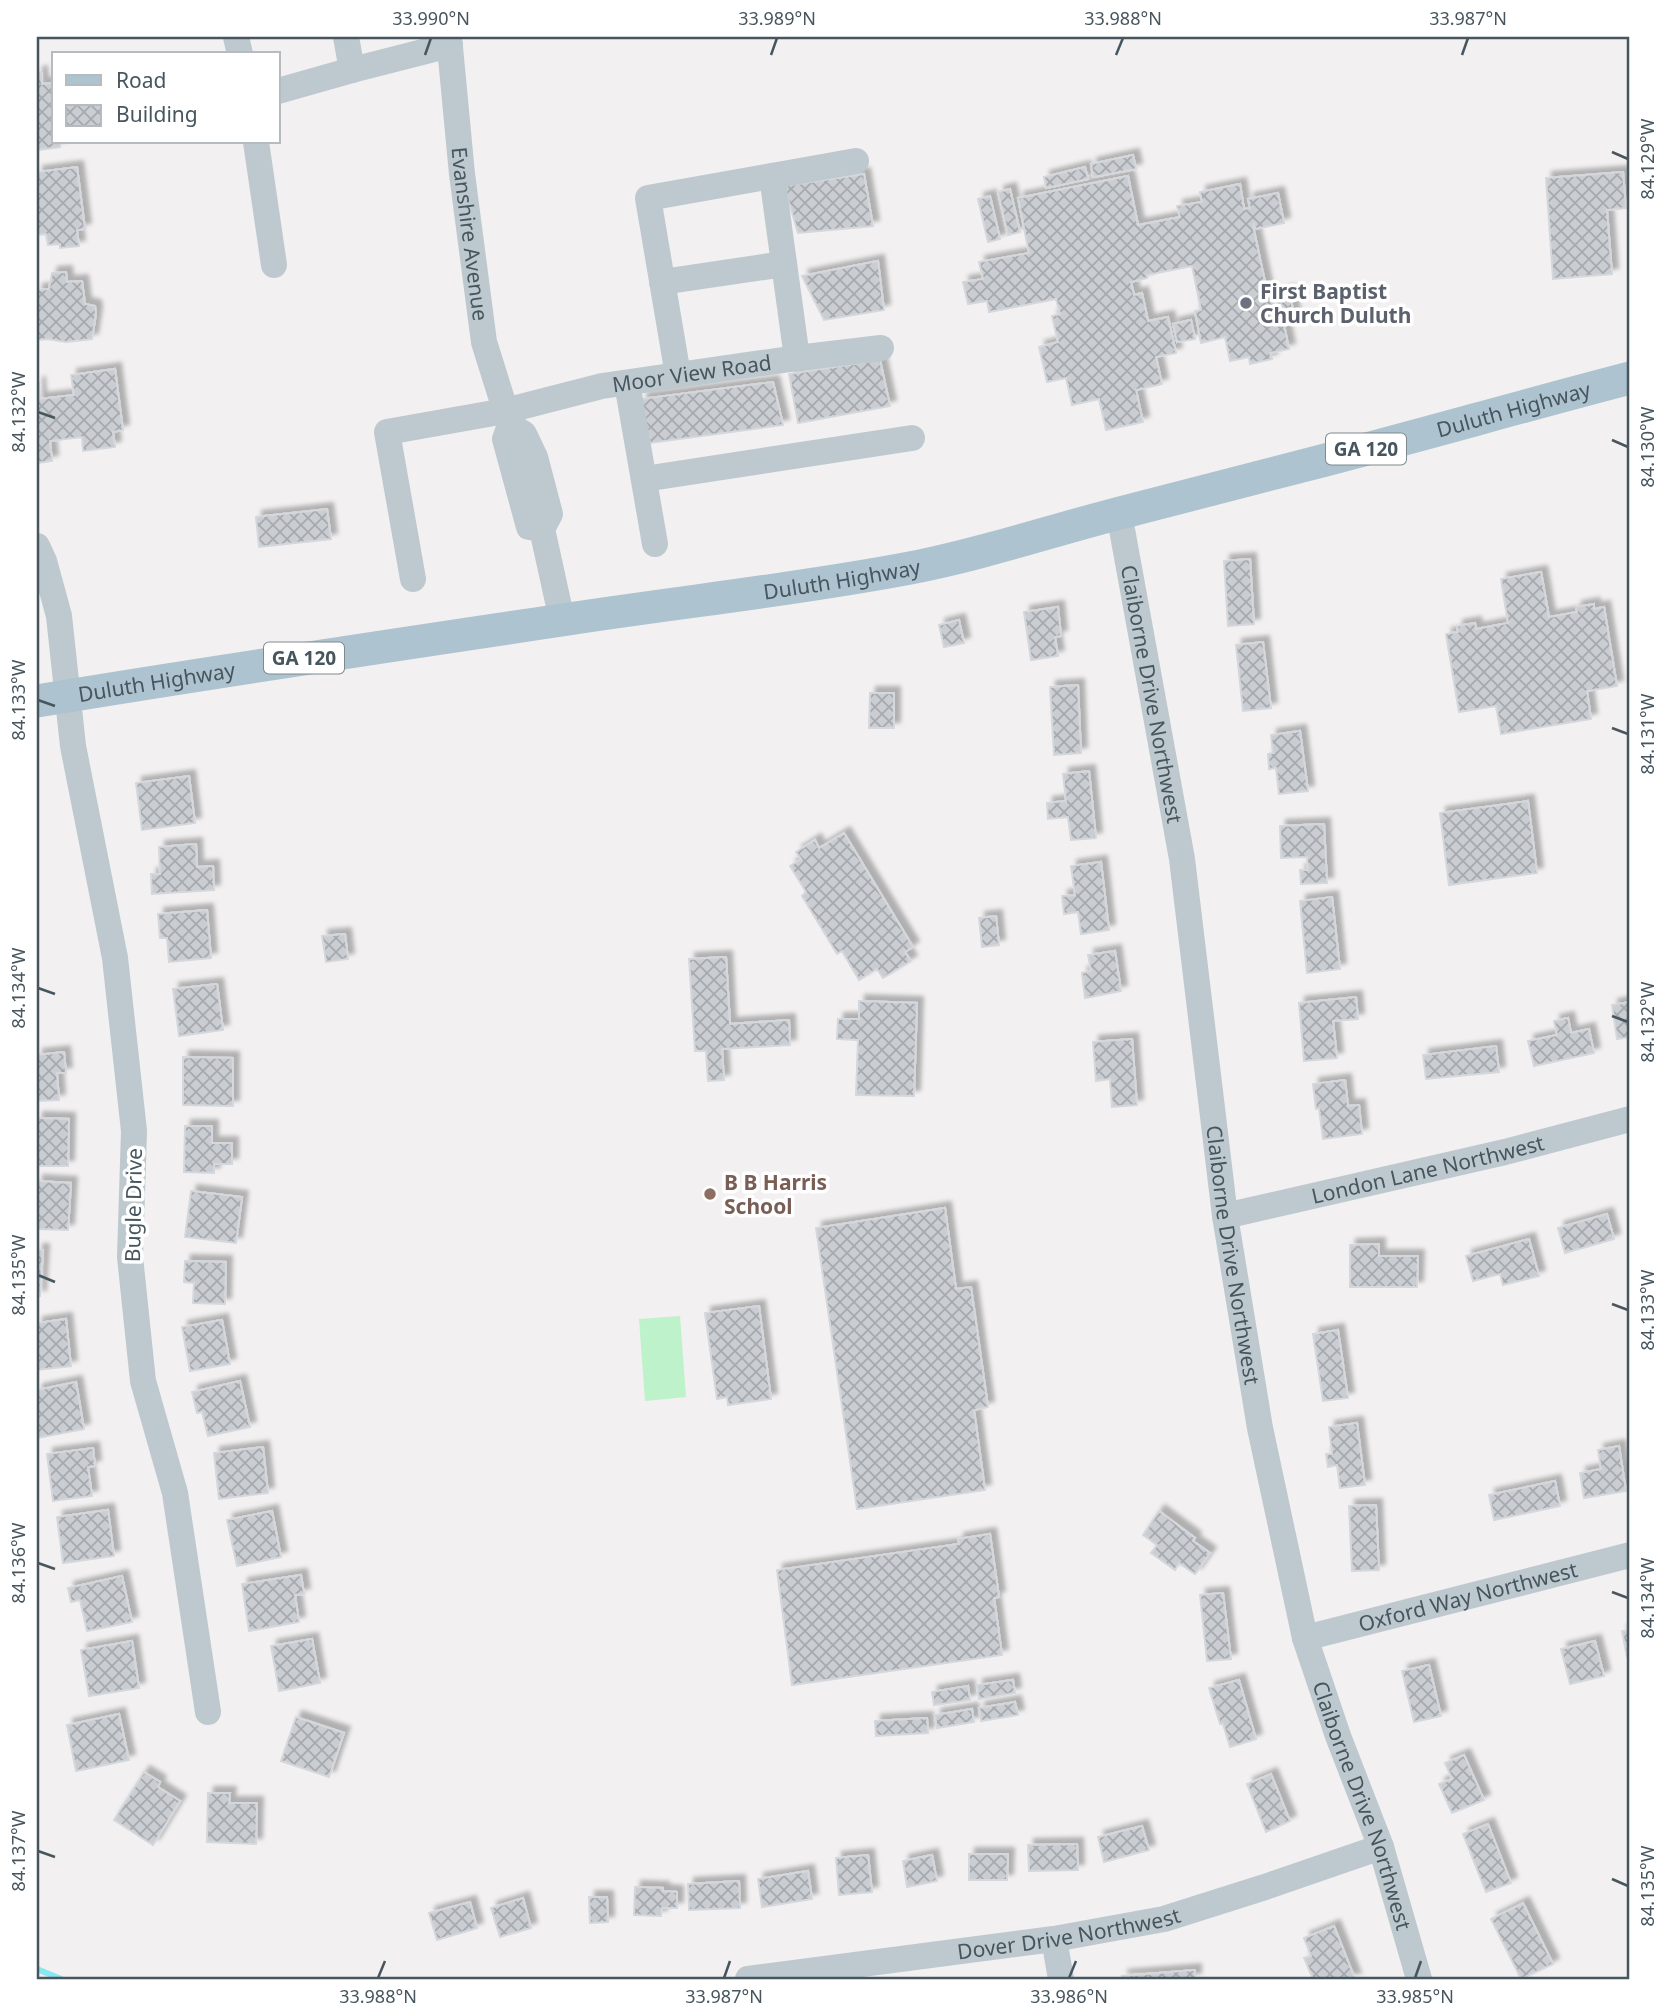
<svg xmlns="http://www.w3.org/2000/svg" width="1667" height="2016" font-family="'Noto Sans',sans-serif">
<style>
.pitch{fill:#bdf2cb}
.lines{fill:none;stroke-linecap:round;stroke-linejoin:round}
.stream{stroke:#88e7f1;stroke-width:6}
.building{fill:url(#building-cross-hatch);stroke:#d4d7dc;stroke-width:2;filter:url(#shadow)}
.minor{stroke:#bdc9cf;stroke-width:26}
.major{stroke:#aec3d0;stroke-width:33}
.ticks{fill:none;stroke:#47565e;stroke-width:2.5}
.worship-dot{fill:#6b7280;stroke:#fff;stroke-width:2.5}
.education-dot{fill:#8d6e63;stroke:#fff;stroke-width:2.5}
.labels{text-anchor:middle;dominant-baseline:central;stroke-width:7;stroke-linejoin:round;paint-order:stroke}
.shield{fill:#fff;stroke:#7e898e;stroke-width:2}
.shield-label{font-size:19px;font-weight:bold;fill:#47565e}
.street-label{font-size:21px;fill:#47565e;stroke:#fff}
.worship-label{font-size:21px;font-weight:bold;fill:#5b616d;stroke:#fff;text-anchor:start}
.education-label{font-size:21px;font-weight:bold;fill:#785e54;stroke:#fff;text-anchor:start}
.neatline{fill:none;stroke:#47565e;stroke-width:2.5}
.ticks-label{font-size:18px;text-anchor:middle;fill:#47565e}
</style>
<defs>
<pattern id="building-cross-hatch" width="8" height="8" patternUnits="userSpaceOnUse" patternTransform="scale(1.75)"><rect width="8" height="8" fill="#caced3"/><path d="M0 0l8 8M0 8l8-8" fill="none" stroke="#a6aaae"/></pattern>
<filter id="shadow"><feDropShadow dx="6" dy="-6" stdDeviation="2" flood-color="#0004"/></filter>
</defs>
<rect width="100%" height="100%" fill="#f2f0f0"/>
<path class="pitch" d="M680,1316L686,1397L645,1401L639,1319Z"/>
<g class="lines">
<path class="stream" d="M37,1969L61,1979"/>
</g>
<path class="building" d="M41,72L42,84L54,83V142H60V147L37,150V73Z
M1133,155L1136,169L1093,177L1091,164Z
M77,167L85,229L77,230L79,246L60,248V244L48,245L46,234L37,235V192H39L37,172Z
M1085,167L1088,179L1046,188L1044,177Z
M1623,172L1626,208L1607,210L1612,274L1553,279L1546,178Z
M864,174L873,226L798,233L784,186Z
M1128,176L1138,225L1180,217L1177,206L1202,202L1200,192L1240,184L1244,209L1250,208L1248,199L1278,193L1284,223L1255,229L1254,224L1253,226L1268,296L1289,291L1296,323L1284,325L1289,349L1270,353L1272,359L1250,364L1249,357L1230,361L1225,337L1201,343L1195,311L1201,310L1192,266L1147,275V278L1131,282L1134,295L1142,293L1148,321L1168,317L1176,353L1156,357L1162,384L1136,390L1143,422L1106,430L1099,399L1072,405L1066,378L1047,382L1039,347L1058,342L1052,316L1060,314L1056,299L989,312L987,301L968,304L963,282L983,279L979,262L1029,253L1018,198Z
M1010,189L1020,232L1008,235L998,192Z
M990,196L1000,239L988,242L978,199Z
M878,261L884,310L824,320L802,276Z
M66,272L67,282L82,281L85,304L95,306L96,313L92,339L66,342L48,339L37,340V290L49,289L52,273Z
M1191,320L1195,339L1177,342L1173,324Z
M880,360L890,406L798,423L789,374Z
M115,369L123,430L113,432L115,447L83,451L82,437L50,441L52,461L37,463V384L39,383L40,399L74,395L71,375Z
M773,382L783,425L650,443L641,399Z
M327,509L331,539L259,547L256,517Z
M1250,559L1254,624L1228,626L1224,561Z
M1541,572L1549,617L1577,612L1576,607L1594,604V609L1604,607L1617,686L1587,691L1591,719L1501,734L1496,706L1459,712L1446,634L1458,632L1457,626L1475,623L1476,629L1508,623L1501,579Z
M1058,607L1061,636L1055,637L1058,656L1031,660L1024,612Z
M959,620L964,643L944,647L939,625Z
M1263,642L1271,708L1243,711L1236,645Z
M1078,685L1081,753L1054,755L1050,687Z
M870,693H894V728H869Z
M1300,731L1308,791L1279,794L1276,768L1269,769L1268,754L1273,753L1271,735Z
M1089,771L1096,838L1071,840L1068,817L1048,819L1047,803L1066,801L1063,774Z
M189,776L195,823L142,830L136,783Z
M1528,801L1537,873L1449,885L1440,813Z
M1324,824L1327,883L1301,884L1300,870H1308L1307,857L1281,858L1280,826Z
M844,833L913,947L905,952L911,961L883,978L877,969L859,980L842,951L837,954L802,896L806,892L790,866L801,859L796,852L815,840L819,848Z
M196,844L197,867L213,866L214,890L152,894L151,874H160L159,847Z
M1101,862L1109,930L1081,934L1078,912L1064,914L1062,896L1075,895L1071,866Z
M1332,897L1340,969L1307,973L1300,901Z
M207,910L211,958L169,962L167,938H160L158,914Z
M996,916L999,945L982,947L979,918Z
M345,934L348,959L326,962L322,936Z
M1115,951L1121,991L1085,998L1082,973L1091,971L1088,955Z
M726,957L730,1024L789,1020L790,1045L722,1049L724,1080L708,1081L706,1051H695L689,959Z
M217,984L223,1030L179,1036L173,989Z
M1356,997L1358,1019L1333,1021L1337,1058L1304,1061L1299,1003Z
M859,1001L917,1003L914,1096L856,1095L858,1040L837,1039L838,1019H859Z
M1630,1002V1037L1617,1039L1612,1005Z
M1568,1018L1571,1033L1589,1029L1594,1053L1534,1066L1528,1041L1557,1035L1554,1021Z
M1132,1039L1137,1105L1112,1107L1110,1079L1096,1081L1093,1042Z
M1496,1046L1499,1072L1426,1079L1423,1055Z
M64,1052L66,1073H57L59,1100L37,1101V1055Z
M183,1057L233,1058V1106L183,1105Z
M1345,1080L1348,1106L1359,1105L1362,1134L1323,1139L1319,1108L1316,1109L1313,1084Z
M37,1118L69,1119L68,1166H37Z
M185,1126H212V1143H232V1164H214V1173L184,1172Z
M37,1181L71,1183L68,1230L37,1229Z
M191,1191L242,1197L236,1243L185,1237Z
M945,1208L956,1289L971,1287L988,1407L974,1410L985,1490L857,1509L816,1228Z
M1607,1214L1614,1239L1565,1253L1558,1228Z
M1529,1239L1539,1276L1503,1285L1500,1274L1473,1281L1466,1256Z
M1379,1244V1256H1418L1417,1287H1350V1245Z
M37,1250H43L40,1296H37Z
M185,1261L226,1262L225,1304L193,1303L194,1283L184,1282Z
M759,1306L771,1399L728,1405L727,1397L717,1399L705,1313Z
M66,1319L71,1366L37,1370V1323Z
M222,1320L230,1364L190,1371L182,1327Z
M1338,1330L1348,1398L1323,1401L1313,1334Z
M240,1381L250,1427L208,1436L202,1412L197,1413L192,1392Z
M76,1382L84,1429L37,1438V1390Z
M1357,1423L1365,1485L1340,1488L1337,1465L1328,1467L1326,1454H1332L1329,1427Z
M1619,1446L1626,1491L1584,1498L1580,1473L1601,1469L1598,1450Z
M263,1447L268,1493L219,1499L214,1453Z
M93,1448L95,1466L88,1467L92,1496L53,1501L47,1454Z
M1555,1481L1560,1506L1494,1520L1489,1495Z
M1376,1505L1379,1570L1352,1571L1349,1506Z
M108,1510L114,1556L63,1563L57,1517Z
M272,1511L281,1557L237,1566L227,1520Z
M1159,1511L1195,1538L1193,1541L1210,1553L1195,1574L1179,1563L1175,1570L1151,1553L1157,1545L1143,1535Z
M990,1534L999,1597L994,1598L1002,1655L792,1685L777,1570L959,1544L958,1539Z
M301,1575L304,1594L295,1595L299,1622L249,1631L242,1584Z
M122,1576L132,1622L87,1631L80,1600L71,1602L68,1588Z
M1223,1593L1231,1659L1207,1661L1200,1595Z
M1630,1630V1656L1627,1657L1622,1631Z
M312,1639L320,1683L279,1691L271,1646Z
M132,1641L139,1688L89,1696L81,1650Z
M1595,1641L1604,1676L1570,1684L1561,1649Z
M1429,1665L1441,1716L1414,1722L1402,1671Z
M1013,1680L1015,1693L979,1699L977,1685Z
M1239,1680L1256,1739L1230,1747L1223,1724H1220L1209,1688Z
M968,1686L970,1700L934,1705L932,1692Z
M1015,1702L1018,1715L981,1721L979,1708Z
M972,1709L974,1722L937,1728L935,1715Z
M119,1714L129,1760L76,1771L67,1725Z
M296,1717L344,1733L329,1777L281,1761Z
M927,1718L928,1733L876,1736L875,1721Z
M1464,1755L1484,1800L1452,1813L1439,1784L1452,1779L1445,1763Z
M144,1772L160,1782L158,1787L180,1801L153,1845L114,1820Z
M1271,1774L1290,1821L1266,1832L1247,1784Z
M208,1793H230L229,1803H257L256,1844L207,1842Z
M1488,1824L1511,1883L1486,1892L1463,1834Z
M1142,1826L1149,1850L1104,1862L1098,1837Z
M1077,1844L1078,1870L1029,1871L1028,1845Z
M969,1854H1008L1007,1880H969Z
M868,1855L872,1892L839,1895L836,1858Z
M932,1855L937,1881L907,1887L903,1861Z
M808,1871L812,1899L762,1907L758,1879Z
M739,1881L740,1908L689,1910L688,1884Z
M635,1887L663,1888V1891L677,1892V1908H662L661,1916L634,1915Z
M589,1897H607L608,1922L590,1923Z
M523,1898L531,1928L500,1937L491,1908Z
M470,1902L477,1928L437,1940L429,1913Z
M1523,1903L1553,1964L1521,1979L1491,1919Z
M1334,1926L1355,1979H1313L1304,1958L1311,1956L1304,1938Z
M1195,1970V1979H1123L1122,1976Z"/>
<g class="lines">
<g class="minor">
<path d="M236,37L240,54"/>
<path d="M346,37L352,70"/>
<path id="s1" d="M449,37L462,174L484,342L510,425"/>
<path d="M278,91L352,70L450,45"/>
<path d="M256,142L274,265"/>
<path d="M662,282L784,264"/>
<path d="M797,358L772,176L856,161"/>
<path d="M678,375L648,198L772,176"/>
<path d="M627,383L655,544"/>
<path d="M644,479L912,438"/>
<path id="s2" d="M1119,513L1182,859L1225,1216L1260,1428L1305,1638L1338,1736L1381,1847L1419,1979"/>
<path d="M542,529L529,527L505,439L510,425L524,434L535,457L550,514L542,529L562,620"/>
<path d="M37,546L44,561L59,616L73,746L115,958L134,1131L130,1257L143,1381L175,1493L208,1712"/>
<path id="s3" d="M413,579L387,432L505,411L602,386L797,358L881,348"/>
<path id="s4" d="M1225,1216L1505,1152L1630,1119"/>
<path id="s5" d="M1305,1638L1630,1555"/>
<path d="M1054,1939L1061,1979"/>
<path id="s6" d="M748,1979L1054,1939L1164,1919L1265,1887L1381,1847"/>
</g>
<path class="major" id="s7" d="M37,701C212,672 387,646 562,620C678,602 795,590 910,568C983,554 1053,530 1124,512C1185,496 1246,481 1306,465C1415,437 1522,406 1630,378"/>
</g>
<path class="ticks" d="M425,55L431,38M771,55L777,38M1116,55L1123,38M1462,55L1468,38M1612,152L1628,159M38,412L55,418M1612,440L1628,447M38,700L55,706M1612,728L1628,734M38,988L55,994M1612,1016L1628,1022M38,1275L55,1282M1612,1304L1628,1310M38,1563L55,1569M1612,1592L1628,1598M38,1851L55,1857M1612,1879L1628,1886M378,1978L385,1961M724,1978L730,1961M1069,1978L1076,1961M1415,1978L1421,1961"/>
<circle class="worship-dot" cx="1246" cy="303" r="7"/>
<circle class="education-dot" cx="710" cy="1194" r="7"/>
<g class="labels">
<g class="shield">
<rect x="1326" y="433.5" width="80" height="31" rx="5"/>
<rect x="264" y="642.5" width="80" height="31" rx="5"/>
</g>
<g class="shield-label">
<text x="1366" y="449">GA 120</text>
<text x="304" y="658">GA 120</text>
</g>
<g class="street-label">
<text stroke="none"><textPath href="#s1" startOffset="198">Evanshire Avenue</textPath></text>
<text stroke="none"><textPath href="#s3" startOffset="460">Moor View Road</textPath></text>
<text stroke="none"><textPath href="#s7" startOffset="1507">Duluth Highway</textPath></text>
<text stroke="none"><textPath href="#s7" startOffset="814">Duluth Highway</textPath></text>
<text stroke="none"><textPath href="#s7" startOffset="121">Duluth Highway</textPath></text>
<text stroke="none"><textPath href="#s2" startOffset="184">Claiborne Drive Northwest</textPath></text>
<text stroke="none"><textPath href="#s4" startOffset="208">London Lane Northwest</textPath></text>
<text transform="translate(133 1205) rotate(-89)">Bugle Drive</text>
<text stroke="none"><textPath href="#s2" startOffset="751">Claiborne Drive Northwest</textPath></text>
<text stroke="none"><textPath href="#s5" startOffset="168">Oxford Way Northwest</textPath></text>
<text stroke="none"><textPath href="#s2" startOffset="1318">Claiborne Drive Northwest</textPath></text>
<text stroke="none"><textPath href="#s6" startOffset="324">Dover Drive Northwest</textPath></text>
</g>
<g class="worship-label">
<text x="1260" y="291">First Baptist<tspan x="1260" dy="24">Church Duluth</tspan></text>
</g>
<g class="education-label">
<text x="724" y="1182">B B Harris<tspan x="724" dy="24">School</tspan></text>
</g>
</g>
<rect width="1667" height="2016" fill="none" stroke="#ffffff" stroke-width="77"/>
<rect x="52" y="52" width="228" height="91" fill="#ffffff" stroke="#b5bbbf" stroke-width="2"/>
<rect x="66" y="75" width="35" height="10" fill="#aec3d0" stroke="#b5bbbf" stroke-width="2"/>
<text x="116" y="88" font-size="21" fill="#47565e">Road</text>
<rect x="66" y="105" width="35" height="21" fill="url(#building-cross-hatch)" stroke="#b5bbbf" stroke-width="2"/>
<text x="116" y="122" font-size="21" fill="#47565e">Building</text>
<rect x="38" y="38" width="1590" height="1940" class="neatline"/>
<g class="ticks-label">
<text x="431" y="25">33.990°N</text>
<text x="777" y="25">33.989°N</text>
<text x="1123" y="25">33.988°N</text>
<text x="1468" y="25">33.987°N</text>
<text transform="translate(1648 159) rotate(-90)" y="6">84.129°W</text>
<text transform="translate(19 412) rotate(-90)" y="6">84.132°W</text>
<text transform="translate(1648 447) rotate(-90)" y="6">84.130°W</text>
<text transform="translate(19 700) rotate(-90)" y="6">84.133°W</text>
<text transform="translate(1648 734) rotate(-90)" y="6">84.131°W</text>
<text transform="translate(19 988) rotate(-90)" y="6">84.134°W</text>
<text transform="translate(1648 1022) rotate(-90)" y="6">84.132°W</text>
<text transform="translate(19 1275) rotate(-90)" y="6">84.135°W</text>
<text transform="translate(1648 1310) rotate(-90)" y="6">84.133°W</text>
<text transform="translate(19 1563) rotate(-90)" y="6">84.136°W</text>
<text transform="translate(1648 1598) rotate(-90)" y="6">84.134°W</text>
<text transform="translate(19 1851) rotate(-90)" y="6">84.137°W</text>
<text transform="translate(1648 1886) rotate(-90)" y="6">84.135°W</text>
<text x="378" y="2003">33.988°N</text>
<text x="724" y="2003">33.987°N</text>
<text x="1069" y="2003">33.986°N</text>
<text x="1415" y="2003">33.985°N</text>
</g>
</svg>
